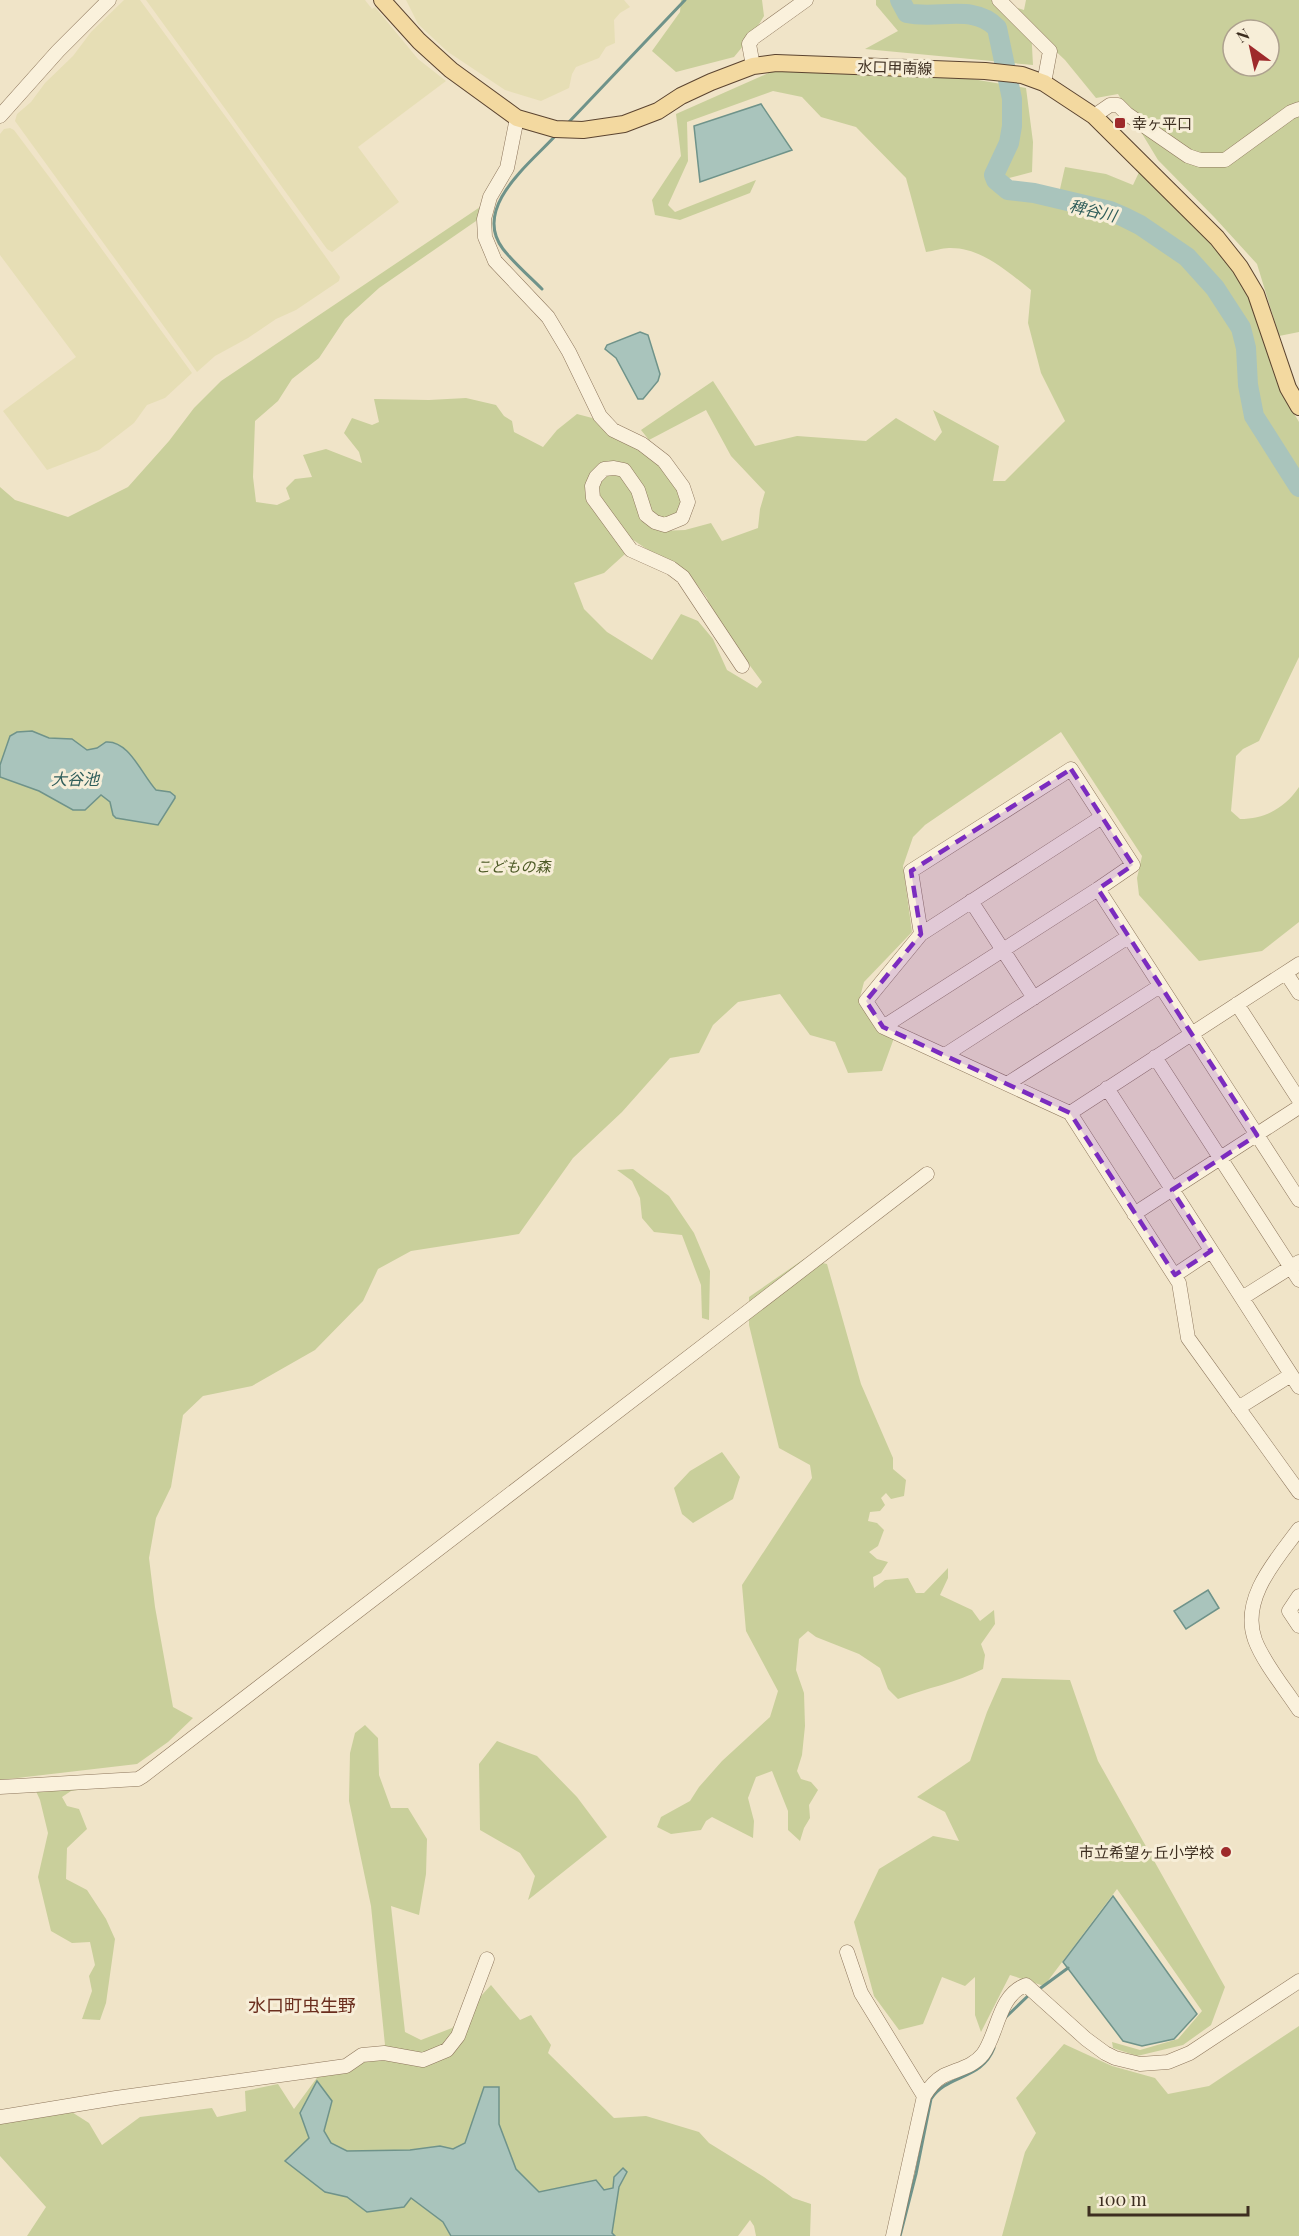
<svg xmlns="http://www.w3.org/2000/svg" width="1299" height="2236" font-family="'Playfair Display','Noto Sans JP',serif">
<style>
.farmland{fill:#e6deb5}
.green{fill:#c9cf9b;fill-rule:evenodd}
.water{fill:#a9c4bc;stroke:#6f938a;stroke-width:1.5}
.lines{fill:none;stroke-linecap:round;stroke-linejoin:round}
.stream{stroke:#6f938a;stroke-width:3}
.river{stroke:#a9c4bc;stroke-width:20}
.minor-casing{stroke:#8d765c;stroke-width:15}
.major-casing{stroke:#5b4430;stroke-width:18}
.minor{stroke:#faf1dc;stroke-width:14}
.major{stroke:#f3d9a0;stroke-width:16}
.marked{fill:#7b2cbf;fill-opacity:0.2;stroke:#7b2cbf;stroke-width:4.5;stroke-dasharray:12 8;stroke-linejoin:round}
.poi-dot{fill:#9e2a2b;stroke:#f7eed8;stroke-width:2}
.labels{text-anchor:middle;dominant-baseline:central;stroke-width:6;stroke-linejoin:round;paint-order:stroke}
.street-label{font-size:15px;fill:#3d2e20;stroke:#f7eed8}
.poi-label{font-size:15px;fill:#3d2e20;stroke:#f7eed8;text-anchor:start}
.park-label{font-size:15px;font-style:italic;fill:#4d5a26;stroke:#f7eed8}
.water-label{font-size:16px;font-style:italic;fill:#2f5d5a;stroke:#f7eed8}
.quarter-label{font-size:18px;fill:#6b2e1e;stroke:#f7eed8}
</style>
<rect width="100%" height="100%" fill="#f0e4c8"/>
<path class="farmland" d="M124,0H140L231,124L340,277L339,281L296,310L276,319L248,338L215,356L197,372L15,121L17,114L31,102L45,83L73,56L91,32Z
M146,0H365L372,9L375,7L418,59L446,81L358,147L399,202L332,252L327,249Z
M406,0H624L630,7L620,13L614,20L615,43L606,47L599,58L576,67L572,74L569,88L541,101L505,90L448,52L418,24Z
M10,128L14,130L50,178L192,373L165,398L147,405L134,423L99,450L47,470L3,411L76,357L0,255V134L4,129Z"/>
<path class="green" d="M681,0H762L764,16L753,34L734,57L676,72L652,51L680,12Z
M876,0H991L1024,10L1026,0H1299V332L1279,336L1257,264L1215,218L1158,160L1118,94L1096,98L1065,60L1031,28L1033,65L865,49L898,31L876,5ZM1233,30H1269V66H1233Z
M773,71H925L1026,88L1033,142L1032,172L1009,178L1012,187L1060,189L1065,167L1106,174L1133,185L1141,168L1213,244L1242,281L1257,315L1285,398L1299,422V657L1259,741L1243,749L1236,756L1231,811L1240,819C1265,819 1285,808 1299,787V922L1262,951L1199,961L1139,895L1137,878L1142,856L1061,732L925,825L913,837L903,866L912,932L864,982L859,1001L879,1031L894,1038L882,1071L848,1073L835,1042L810,1035L780,994L738,1002L713,1025L699,1053L670,1058L622,1112L573,1158L519,1234L411,1251L378,1269L363,1301L315,1350L252,1386L203,1396L183,1415L171,1487L156,1518L149,1558L155,1607L173,1707L193,1718L168,1742L137,1764L0,1780V487L15,500L68,517L128,487L169,441L194,408L221,381L483,205L476,221L379,288L345,319L319,358L292,379L278,401L255,421L253,477L256,502L277,505L290,499L286,488L295,479L312,477L303,455L326,449L362,463L359,452L344,433L352,418L372,425L379,422L374,399L429,400L466,398L496,405L504,416L512,421L514,432L543,447L557,430L577,414L596,419L613,437L649,453L665,468L685,498C681,512 675,522 659,521L648,510L645,492L632,471L614,462C590,469 588,477 586,501L607,525L625,554L604,573L574,583L584,609L607,632L652,660L681,614L698,621L713,639L727,670L757,688L762,682L712,614L707,598L689,574L645,548L626,535L615,517L599,502L594,489L600,478L614,472L630,479L642,521L660,531L685,530L711,523L722,541L758,528L760,509L765,492L731,456L706,410L649,440L641,430L713,381L755,446L797,436L866,441L896,418L935,441L942,432L933,410L999,446L993,481H1005L1065,421L1041,373L1028,323L1031,290C1008,272 981,247 949,248C942,248 934,251 926,252L906,178L856,127L821,117L802,97L773,91L687,122L688,161L668,205L675,212L756,180L750,193L680,220L655,215L652,200L681,156L676,114Z
M633,1169L669,1196L694,1233L710,1271L709,1320L702,1318L701,1285L682,1235L654,1232L642,1218L640,1198L632,1181L617,1170Z
M804,1259L827,1264L861,1384L893,1458V1469L906,1480L904,1496L891,1499L886,1493L881,1498L885,1505L880,1511L870,1512L868,1521L877,1523L884,1530L878,1546L869,1552L877,1559L888,1562L881,1573L873,1577L874,1588L885,1580L908,1578L916,1593H924L948,1568V1578L940,1595L972,1610L980,1621L994,1610L995,1624L981,1644L985,1655L983,1669C956,1683 926,1688 898,1699L888,1689L880,1668L859,1654L816,1637L808,1631L799,1639L796,1670L804,1693L805,1726L802,1755L797,1771L801,1779L811,1782L818,1790L809,1805L810,1818L804,1828L800,1841L788,1830V1811L772,1771L756,1777L748,1798L754,1821L753,1838L712,1817L706,1821L701,1830L671,1834L657,1827L661,1817L690,1801L699,1787L722,1761L770,1717L778,1691L746,1631L742,1585L812,1478L810,1465L779,1448L749,1325V1297Z
M722,1452L740,1477L733,1499L693,1523L682,1514L674,1488L690,1471Z
M1002,1678L1070,1680L1098,1761L1225,1987L1211,2025L1183,2045L1137,2056L1113,2048L1112,2042L1140,2050L1178,2039L1202,2011L1117,1889L1044,1986L1010,1975L981,2032L975,2015V1977L965,1986L942,1977L923,2024L899,2030L874,1996L854,1922L879,1869L933,1836L959,1841L945,1812L917,1797L970,1761L987,1712Z
M365,1725L378,1738L379,1775L391,1808H408L427,1839L426,1874L419,1915L391,1906L405,2032L421,2040L452,2028L491,1985L520,2020L531,2015L551,2045L548,2053L614,2118L646,2116L699,2132L709,2143L764,2177L793,2198L811,2204L810,2236H756L754,2226L750,2220L738,2236H615L612,2233L619,2187L627,2172L614,2177L613,2188L604,2190L595,2180L539,2192L516,2169L499,2124V2087H484L465,2143L453,2149L439,2146L410,2150L347,2151L331,2143L324,2131L332,2101L309,2138L285,2160L325,2192L347,2197L367,2212L411,2198L443,2222L451,2236H27L46,2207L0,2156V2124L67,2109L89,2123L102,2145L140,2117L212,2108L217,2117L246,2111L245,2091L278,2084L294,2109L319,2075L352,2066L385,2045L371,1906L349,1801L350,1753L355,1733Z
M497,1741L537,1756L577,1797L607,1837L528,1900L535,1876L520,1853L480,1830L479,1764Z
M113,1785L71,1791L62,1797L67,1806L79,1809L87,1829L67,1848L66,1879L87,1890L106,1919L115,1939L106,2003L100,2020L82,2019L92,1991L89,1976L95,1965L90,1942L72,1943L51,1931L38,1877L48,1833L40,1800L35,1789Z
M1299,2026V2236H1002L1025,2152L1036,2133L1016,2098L1064,2044L1112,2066L1155,2078L1168,2094L1209,2086Z"/>
<path class="water" d="M761,104L792,150L700,182L694,126Z
M640,332L648,335L660,374L658,381L643,399H638L616,358L605,349L607,345Z
M32,731L49,738L72,739L87,750L97,748L106,742C129,740 142,775 156,790L170,792L175,796V798L158,825L116,818L113,815L110,802L101,795L85,810H73L39,791L0,777V765L10,736L17,732Z
M1208,1590L1219,1608L1186,1629L1174,1611Z
M1113,1896L1197,2014L1174,2039L1142,2046L1123,2041L1063,1962Z
M317,2081L332,2101L324,2131L331,2143L347,2151L410,2150L440,2146L453,2149L465,2143L484,2087H499V2124L516,2169L539,2192L596,2180L604,2190L613,2188L614,2177L623,2168L627,2172L619,2187L612,2233L615,2236H451L443,2222L411,2198L404,2207L367,2212L347,2197L325,2192L285,2161L309,2138L300,2113Z"/>
<g class="lines">
<path class="stream" d="M568,123L685,0
M542,289C529,276 514,263 503,249C471,207 532,162 557,134
M1038,1990L1068,1968
M1006,2017L1030,1994
M900,2236L916,2174L931,2099C947,2074 982,2080 994,2048"/>
<path class="river" d="M900,0L907,13C937,20 974,3 997,28L1012,99V126L1009,143L994,175L996,180L1008,190L1034,193L1110,211L1124,217L1140,225L1187,257L1215,288L1241,328L1246,348L1248,385L1254,416L1299,487"/>
<defs>
<path id="minor" d="M999,0L1050,51L1044,83
M753,66L749,44L753,38L806,0
M0,116L58,51L109,0
M1094,116L1110,105H1118L1127,114L1188,156L1200,160H1225L1291,112L1299,109
M517,118L507,168L490,197L484,219L485,237L495,261L548,317L569,352L600,416L613,430L642,444L664,461L683,487L688,502L682,518L665,525L655,522L646,515L638,490L624,470L614,468L604,469L596,477L592,486L593,498L631,550L671,568L683,577L742,666
M971,901L1034,998
M921,934L1102,817
M1286,973L1299,993
M1237,1004L1299,1100
M883,1027L1098,889
M945,1055L1128,937
M1155,1057L1299,1280
M1007,1084L1160,986
M1107,1088L1299,1387
M1070,1113L1299,964
M1299,1200L1098,889L1133,865L1071,769L911,871L921,934L866,1001L883,1027L1070,1113L1179,1283L1188,1338L1299,1492
M1134,1214L1299,1107
M1175,1275L1211,1251
M1242,1298L1299,1262
M1238,1408L1291,1375
M1299,1529C1276,1560 1240,1599 1255,1640C1263,1662 1286,1690 1299,1710
M1299,1596L1289,1611L1299,1626
M0,1787L138,1779L143,1776L927,1174
M847,1952L861,1993L924,2096
M0,2117L116,2098L346,2066L362,2055L384,2053L423,2060L447,2050L458,2036L487,1959
M893,2236L924,2096C929,2088 934,2081 943,2076C957,2069 973,2067 983,2054C998,2034 998,1995 1026,1985L1086,2039L1105,2053L1115,2058L1140,2064L1168,2062L1190,2053L1299,1981"/>
<path id="major" d="M382,0L419,41L451,70L517,118L555,129L583,130L624,124L658,111L681,96L711,82L753,66L776,63L985,71L1022,75L1044,83L1094,116L1217,238L1240,267L1256,294L1288,388L1299,407"/>
</defs>
<use href="#minor" class="minor-casing"/>
<use href="#major" class="major-casing"/>
<use href="#minor" class="minor"/>
<use href="#major" class="major"/>
</g>
<path class="marked" d="M1071,769L1133,865L1098,889L1257,1135L1172,1190L1211,1251L1175,1275L1070,1113L883,1027L866,1001L921,934L911,871Z"/>
<g class="poi-dot">
<rect x="1114" y="117" width="12" height="12" rx="3"/>
<circle cx="1226" cy="1852" r="6"/>
</g>
<g class="labels">
<g class="street-label">
<text transform="translate(895 67) rotate(2)">水口甲南線</text>
</g>
<g class="poi-label">
<text x="1132" y="123">幸ヶ平口</text>
<text x="1214" y="1852" text-anchor="end">市立希望ヶ丘小学校</text>
</g>
<g class="park-label">
<text x="513" y="866">こどもの森</text>
</g>
<g class="water-label">
<text transform="translate(1093 210) rotate(13)">稗谷川</text>
<text x="75" y="778">大谷池</text>
</g>
<g class="quarter-label">
<text x="302" y="2005">水口町虫生野</text>
</g>
</g>
<g transform="translate(1251 48) rotate(327)"><circle r="28" fill="#f7eed8" stroke="#ada18e" stroke-width="1.5"/>
<path d="M0-4.5L10 22L0 15L-10 22Z" fill="#9e2a2b"/>
<text y="-9" font-size="16" font-weight="bold" text-anchor="middle" fill="#3d2e20">N</text>
</g>
<path d="M1089 2206v9h159v-9" fill="none" stroke="#3d2e20" stroke-width="3"/>
<text x="1098" y="2206" font-size="18" fill="#3d2e20" stroke="#f7eed8" stroke-width="4.5" paint-order="stroke">100 m</text>
</svg>
